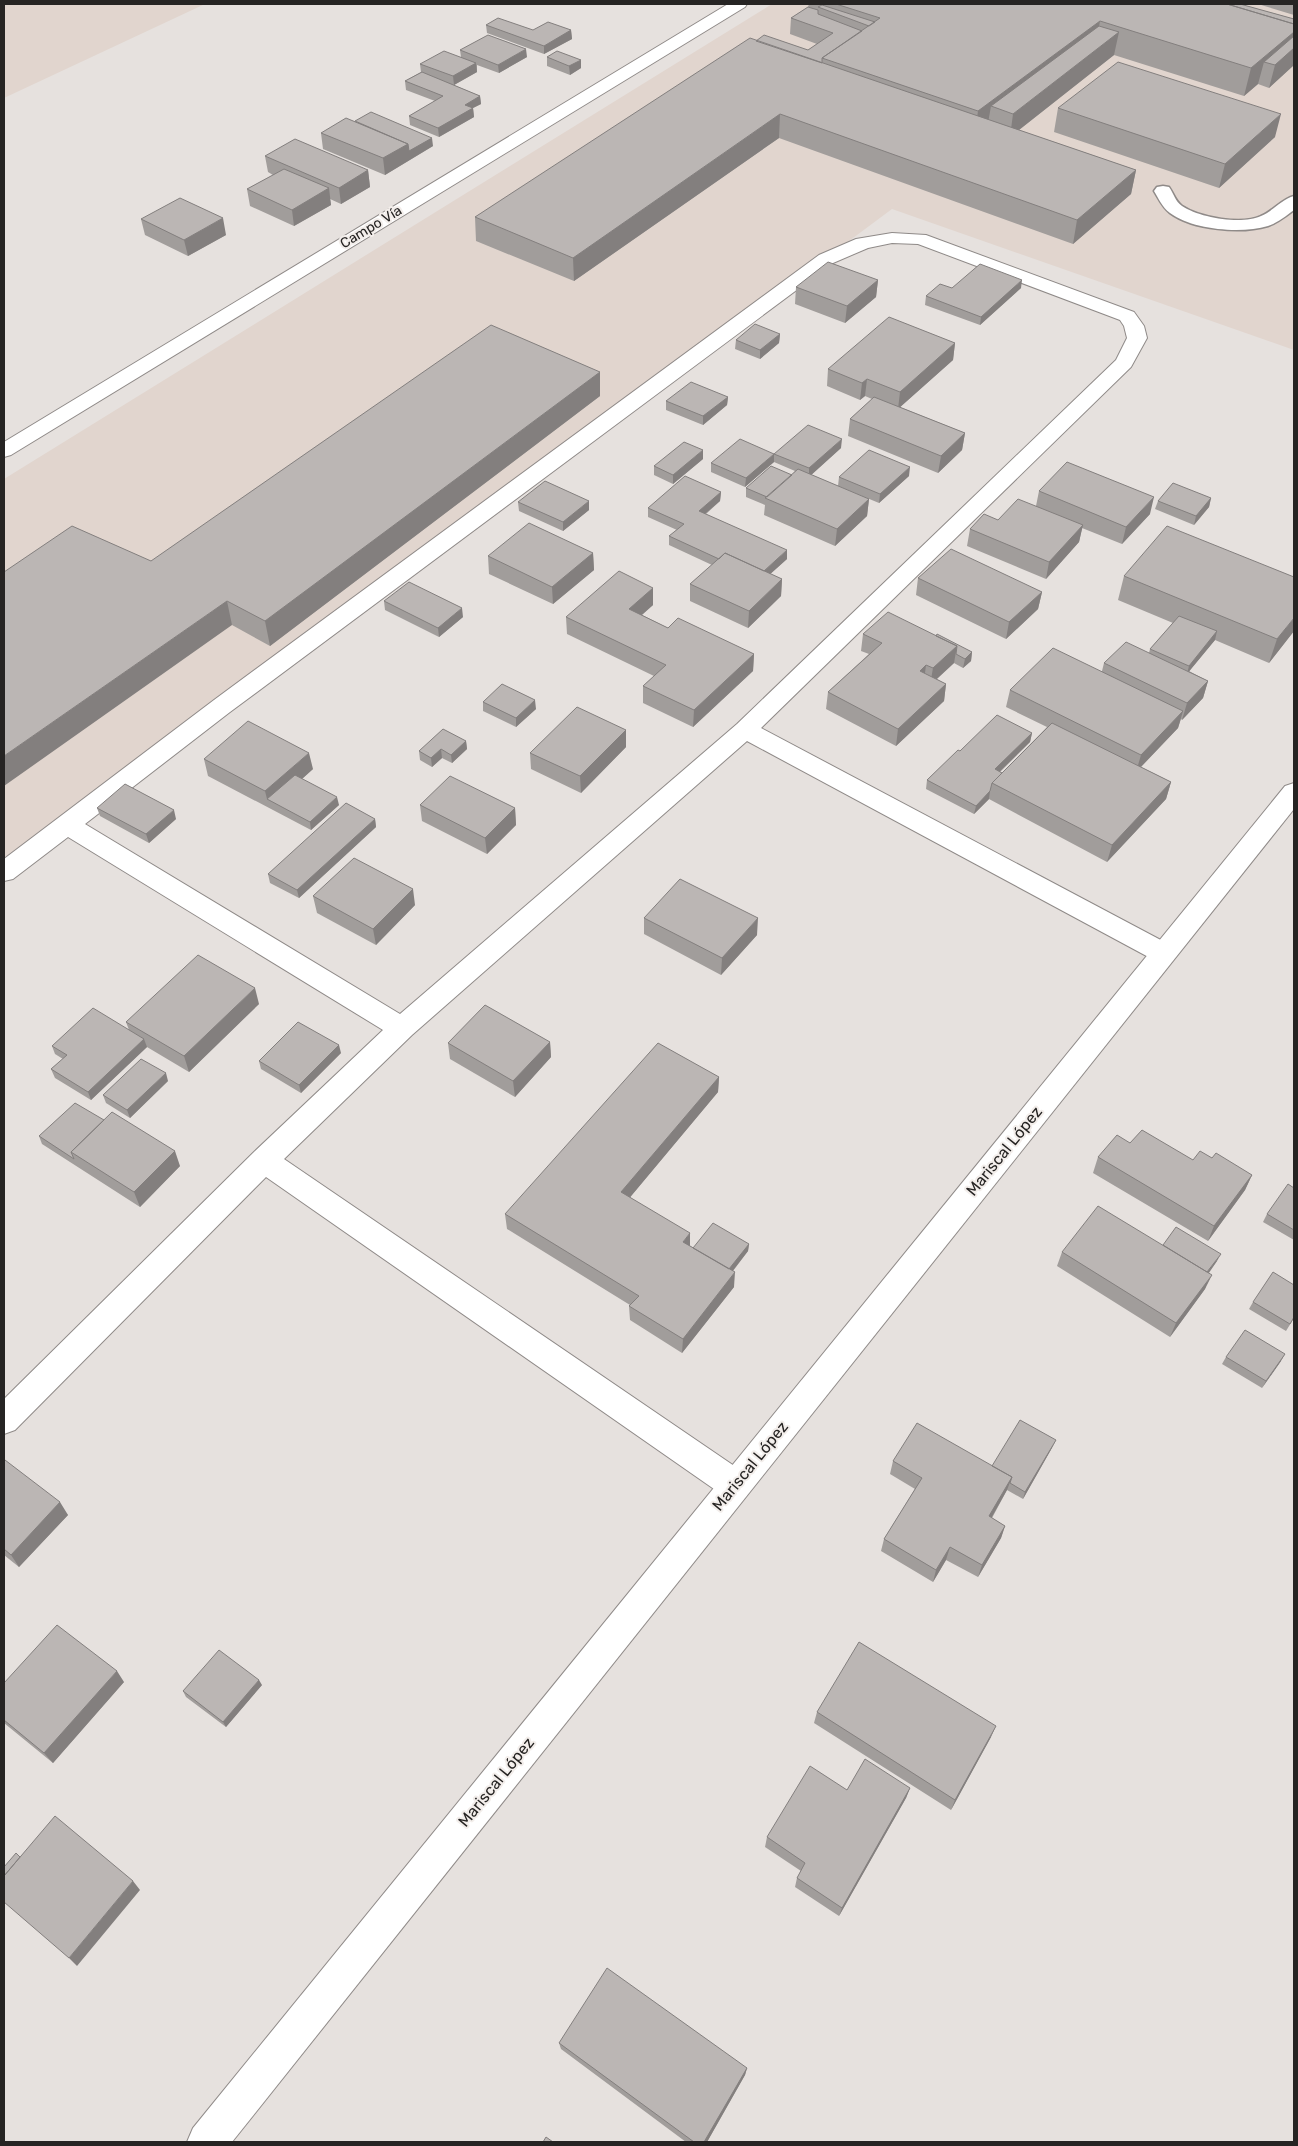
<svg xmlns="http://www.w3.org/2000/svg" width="1298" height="2146" font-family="Rubik,sans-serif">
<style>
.built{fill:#e1d5ce}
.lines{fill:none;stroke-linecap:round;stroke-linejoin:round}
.service-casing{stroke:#8f8a88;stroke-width:3}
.minor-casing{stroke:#8f8a88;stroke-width:2}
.tertiary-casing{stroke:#8f8a88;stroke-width:2}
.service{fill:#fff;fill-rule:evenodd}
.minor{fill:#fff;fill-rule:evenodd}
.tertiary{fill:#fff;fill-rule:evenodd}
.wall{fill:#a19d9b}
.shaded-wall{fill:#837f7e}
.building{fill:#bbb6b4;stroke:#837f7e}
.labels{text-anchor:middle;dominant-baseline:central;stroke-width:4;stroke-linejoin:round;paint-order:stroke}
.far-street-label{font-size:14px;fill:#262423;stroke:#f3eeeb}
.street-label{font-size:16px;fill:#262423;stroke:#f3eeeb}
</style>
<rect width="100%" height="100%" fill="#e6e1de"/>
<path class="built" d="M4,4H205L4,98Z
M772,4H1294V350L892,209L4,869V479Z"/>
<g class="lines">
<defs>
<path id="service" d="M1163,186L1169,187C1174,194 1175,201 1182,206C1200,218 1242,225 1261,216C1273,211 1282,199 1294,196V210C1286,216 1277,223 1268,226C1241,234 1193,230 1170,213C1162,207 1159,199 1154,191L1157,187Z"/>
<path id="minor" d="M728,4H747L745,7L11,455L4,457V442Z
M892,233L926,235L1134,312L1144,326L1147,338L1131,367L761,728L1172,946L1176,953L1172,960L1163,963L1154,960L747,741L412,1035L284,1159L746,1474L751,1485L746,1496L735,1500L724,1496L266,1177L15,1430L4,1434V1399L254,1152L383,1030L68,837L13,879L4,881V859L214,700L819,255L856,239ZM892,243L918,244L1120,320L1124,326L1127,338L1116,360L737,724L400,1014L85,824L230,712L833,263L868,248Z"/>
<path id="tertiary" d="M1294,783V809L232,2142H187L193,2128L1285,786Z"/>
</defs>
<use href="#service" class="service-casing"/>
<use href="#minor" class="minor-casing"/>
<use href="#tertiary" class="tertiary-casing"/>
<use href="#service" class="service"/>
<use href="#minor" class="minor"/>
<use href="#tertiary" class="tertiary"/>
</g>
<path class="wall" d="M809,4H1240L1294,19V65L1269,88L1258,84L1244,96L1114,55L1019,130L1136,170L1131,194L1073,244L779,138L574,281L476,241L475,217L756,41L808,50L817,44L790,34L791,18L808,7Z
M1258,4H1294V15Z
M486,25L533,30H571L572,39L544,54L487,33Z
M460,50L527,57L499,73L477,65V72L454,85L480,96L481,104L473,108L474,117L439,137L410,125L409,116L435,101L406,90L405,81L421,72L420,64L461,57Z
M547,57L581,60V68L570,75L547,66Z
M1058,108L1275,137L1219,188L1054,132Z
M356,122L433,146L385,175L323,149L321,133Z
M265,156L368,170L370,187L341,204L330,199L331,205L294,226L250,206L247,189L273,175L268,172Z
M141,219L226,235L188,256L145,235Z
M878,280L876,297L845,323L795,304L796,287Z
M952,288H1021L980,325L925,305L926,296Z
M780,334L779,343L760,359L735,349L736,340Z
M955,343L953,360L900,407L965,433L962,450L938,473L848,436L850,419L872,399L865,396L860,400L827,386L828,369Z
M600,372V396L270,646L232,625L151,561Z
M728,397L727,405L703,425L666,410V401Z
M841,448L811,475L869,499L867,516L835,546L764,515L765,505L746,497V488L792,475L795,471L774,462V454Z
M703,459L673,484L654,475V466Z
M774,462L745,487L711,472V463Z
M909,476L879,503L838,486L839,477Z
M1039,491L1150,514L1122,544L1082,528L1079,542L1046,579L967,546L970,529L998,520L1036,506Z
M721,492L720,501L706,514L787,559L770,574L782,579L781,596L748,628L690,601V584L712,565L669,545V536L677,530L648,517V508Z
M1211,498L1209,507L1194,525L1155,509L1158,501Z
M518,502L589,510L563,531L519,511Z
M593,553L594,570L553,604L489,574L488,556Z
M1124,576L1294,631L1269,663L1215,640L1189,671L1208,681L1203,698L1182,720L1181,719L1178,728L1141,767L1171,782L1166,799L1107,862L989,799L974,814L926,789L927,780L960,751L1032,733L1030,742L1000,772L1002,773L1047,727L1006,707L1010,690L1102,671L1104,663L1149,653L1150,649L1173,623L1118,600Z
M918,578L1042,592L1038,609L1006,639L916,595Z
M653,588V605L642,615L668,628L754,654L753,671L693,727L643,703V686L654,676L567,634L566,617Z
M384,601L463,617L439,637L385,610Z
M863,634L936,636L972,652L971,661L963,668L954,663L937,679L946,684L944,701L896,746L826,709L828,692L869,654L861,651Z
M483,702L536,709L516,727L483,711Z
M626,730V747L581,793L531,769L530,753Z
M466,741L467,749L452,763L442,758L432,767L420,760L419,751Z
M204,759L313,769L302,779L339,805L311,830L208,776Z
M420,805L515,808L516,825L487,854L422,821Z
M97,808L176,819L149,843L100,816Z
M375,819L376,827L299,898L270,883L268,874Z
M313,896L415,905L376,945L317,913Z
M644,918L757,935L721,975L644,934Z
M259,1004L189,1072L147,1047L91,1100L55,1078L51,1069L63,1059L55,1054L52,1046L129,1030L126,1022Z
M550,1042L551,1057L515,1097L450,1059L448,1043Z
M341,1053L301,1093L261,1069L259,1061Z
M719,1077L718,1092L630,1197L693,1248L749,1244L748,1251L733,1271L734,1287L682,1353L630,1320L629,1306L630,1305L507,1229L505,1214Z
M168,1081L130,1118L106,1103L103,1095Z
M39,1136L180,1166L140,1207L42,1144Z
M1130,1143L1193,1160L1212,1158L1252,1175L1245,1190L1208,1241L1093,1173L1098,1157Z
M1294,1188V1240L1263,1222L1267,1214Z
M1163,1245L1217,1261L1209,1273L1205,1289L1170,1337L1057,1266L1062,1252Z
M1294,1285V1318L1286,1331L1249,1309L1253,1302Z
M1226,1357L1281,1361L1262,1388L1222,1364Z
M1053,1446L1023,1499L1007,1490L992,1518L1005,1526L1001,1538L978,1577L946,1560L933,1582L881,1551L884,1539L915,1489L890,1474L893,1461L992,1466Z
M4,1462L68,1515L19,1567L4,1555Z
M124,1682L53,1763L4,1723V1683Z
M262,1685L226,1727L186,1697L183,1691Z
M817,1712L991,1737L951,1810L814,1723Z
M910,1788L906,1798L839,1916L795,1887L797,1878L801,1871L765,1847L767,1837L847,1790Z
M559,2043L747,2068L745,2075L707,2142H686L561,2049Z"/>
<path class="shaded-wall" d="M1100,21L1095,49L991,106L987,129L974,139L978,111Z
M571,30L572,39L544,54V46Z
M1119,32L1114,55L1010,137L1013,114Z
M1294,32V65L1269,88L1275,65L1264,62L1258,84L1244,96L1251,68Z
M526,49L527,57L499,73L498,65Z
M581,60V68L570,75L569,66Z
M476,63L477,72L454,85L453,76Z
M480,96L481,104L473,108L474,117L439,137L438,128L465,105Z
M780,114L779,138L574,281L573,258Z
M1281,114L1275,137L1219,188L1225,164Z
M432,138L433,146L385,175L383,158L408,144Z
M368,170L370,187L341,204L339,188Z
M1136,170L1131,194L1073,244L1077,220Z
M329,188L331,205L294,226L292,210Z
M223,218L226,235L188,256L184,240Z
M878,280L876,297L845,323L847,306Z
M1022,280L1021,288L980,325L981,317Z
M780,334L779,343L760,359V350Z
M955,343L953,360L898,409L900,392Z
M600,372V396L270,646L265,621Z
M867,379L865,396L860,400L862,383Z
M728,397L727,405L703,425V416Z
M965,433L962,450L938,473L941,456Z
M842,439L841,448L809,477V468Z
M703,450V459L673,484V475Z
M774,454V462L745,487L746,478Z
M910,467L909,476L879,503L880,494Z
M721,492L720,501L699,519V511Z
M1154,497L1150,514L1122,544L1126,527Z
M1211,498L1209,507L1194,525L1196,516Z
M869,499L867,516L835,546L837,529Z
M589,501V510L563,531V522Z
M1083,525L1079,542L1046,579L1049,562Z
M787,550V559L757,586L758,577Z
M593,553L594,570L553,604L552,587Z
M782,579L781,596L748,628L749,611Z
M653,588V605L629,626V609Z
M1042,592L1038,609L1006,639L1009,622Z
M227,601L232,625L4,786V756Z
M462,608L463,617L439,637L438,628Z
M1294,618V631L1269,663L1277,639Z
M1217,631L1215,640L1187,674L1189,666Z
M957,646L954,663L930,685L933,668Z
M972,652L971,661L963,668L965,659Z
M754,654L753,671L693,727L694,710Z
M926,665L924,681L920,671Z
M1208,681L1203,698L1182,720L1187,703Z
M946,684L944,701L896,746L898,729Z
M535,700L536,709L516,727V718Z
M1183,711L1178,728L1136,772L1141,755Z
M626,730V747L581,793L580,776Z
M1032,733L1030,742L993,778L995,769Z
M466,741L467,749L452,763L451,755Z
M441,749L442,758L432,767L431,758Z
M309,753L313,769L275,803L267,799L265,791Z
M1171,782L1166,799L1107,862L1112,845Z
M990,791L989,799L974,814L976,806Z
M337,797L339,805L311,830L310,822Z
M515,808L516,825L487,854L485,838Z
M174,810L176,819L149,843L146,834Z
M375,819L376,827L299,898L297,890Z
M413,889L415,905L376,945L373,929Z
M758,918L757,935L721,975L722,958Z
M255,988L259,1004L189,1072L184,1056Z
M144,1039L147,1047L91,1100L88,1092Z
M550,1042L551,1057L515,1097L513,1081Z
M339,1045L341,1053L301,1093L299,1085Z
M166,1073L168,1081L130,1118L127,1110Z
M719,1077L718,1092L622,1207L621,1192Z
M175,1151L180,1166L140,1207L134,1192Z
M1252,1175L1245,1190L1208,1241L1214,1226Z
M690,1233V1247L683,1242Z
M749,1244L748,1251L724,1282L725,1274Z
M1221,1254L1217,1261L1199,1286L1203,1278Z
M735,1272L734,1287L682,1353L683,1339Z
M1212,1275L1205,1289L1170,1337L1176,1323Z
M1285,1354L1281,1361L1262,1388L1266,1381Z
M1056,1440L1053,1446L1023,1499L1025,1492Z
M1012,1477L1007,1490L985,1529L989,1516Z
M60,1502L68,1515L19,1567L11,1555Z
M1005,1526L1001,1538L978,1577L982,1565Z
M950,1547L946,1560L933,1582L936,1570Z
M117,1671L124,1682L53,1763L44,1753Z
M259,1680L262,1685L226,1727L223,1722Z
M996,1726L991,1737L951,1810L955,1800Z
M910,1788L906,1798L839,1916L842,1908Z
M133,1881L140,1890L77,1966L69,1958Z
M747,2068L745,2075L707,2142H704Z"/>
<path class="building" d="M836,4H1227L1294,24V32L1251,68L1100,21L978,111L822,58L880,18Z
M1227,4H1240L1294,19V24Z
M822,5L875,22L869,26L818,7Z
M808,7L818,10V14L862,31L822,58V63L756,41L764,35L808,50L833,33L791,18Z
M498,18L533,30L548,22L571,30L544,46L486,25Z
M1099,26L1119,32L1013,114L991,106Z
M488,35L526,49L498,65L460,50Z
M1294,36V48L1275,65L1264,62Z
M750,38L1136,170L1077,220L780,114L573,258L475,217Z
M444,51L476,63L453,76L420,64Z
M557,51L581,60L569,66L547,57Z
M1118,62L1281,114L1225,164L1058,108Z
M422,72L480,96L465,105L473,108L438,128L409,116L443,96L405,81Z
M371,112L432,138L409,151L408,144L355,121Z
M346,118L408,144L383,158L321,133Z
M295,139L368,170L339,188L265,156Z
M284,169L329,188L292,210L247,189Z
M180,198L223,218L184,240L141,219Z
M828,262L878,280L847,306L796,287Z
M980,264L1022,280L981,317L926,296L940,284L952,288Z
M889,317L955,343L900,392L867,379L862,383L828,369Z
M755,324L780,334L760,350L736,340Z
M491,325L600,372L265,621L227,601L4,756V572L72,526L151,561Z
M691,382L728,397L703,416L666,401Z
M874,397L965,433L941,456L850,419Z
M808,425L842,439L809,468L774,454Z
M740,439L774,454L746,478L711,463Z
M684,442L703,450L673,475L654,466Z
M869,450L910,467L880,494L839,477Z
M1067,462L1154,497L1126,527L1039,491Z
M771,466L792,475L767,497L746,488Z
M798,469L869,499L837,529L765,498Z
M685,476L721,492L699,511L787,550L764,571L725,553L719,559L669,536L684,524L648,508Z
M545,481L589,501L563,522L518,502Z
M1173,483L1211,498L1196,516L1158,501Z
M1018,499L1083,525L1049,562L970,529L984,514L998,520Z
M529,523L593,553L552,587L488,556Z
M1167,526L1294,577V618L1277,639L1124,576Z
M951,549L1042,592L1009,622L918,578Z
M725,553L782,579L749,611L690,584Z
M619,571L653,588L629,609L668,628L678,618L754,654L694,710L643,686L666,665L566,617Z
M409,582L462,608L438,628L384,601Z
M888,612L957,646L933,668L926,665L920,671L946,684L898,729L828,692L882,643L863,634Z
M1179,616L1217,631L1189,666L1150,649Z
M937,634L972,652L965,659L956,654L957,646L936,636Z
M1126,642L1208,681L1187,703L1104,663Z
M1053,648L1183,711L1141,755L1010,690Z
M502,684L535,700L516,718L483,702Z
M577,707L626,730L580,776L530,753Z
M997,715L1032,733L995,769L1002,773L992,783L990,791L976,806L927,780L958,750L960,751Z
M248,721L309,753L265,791L204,759Z
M1052,723L1171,782L1112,845L992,783Z
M443,729L466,741L451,755L441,749L431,758L419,751Z
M295,775L337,797L310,822L267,799Z
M450,776L515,808L485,838L420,805Z
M125,784L174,810L146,834L97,808Z
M346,803L375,819L297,890L268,874Z
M354,858L413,889L373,929L313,896Z
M680,879L758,918L722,958L644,918Z
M198,955L255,988L184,1056L126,1022Z
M485,1005L550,1042L513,1081L448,1043Z
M93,1008L144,1039L88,1092L51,1069L67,1055L52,1046Z
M298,1022L339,1045L299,1085L259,1061Z
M658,1043L719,1077L621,1192L690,1233L683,1242L735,1272L683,1339L629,1306L639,1296L505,1214Z
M141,1059L166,1073L127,1110L103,1095Z
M75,1103L104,1120L71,1152L74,1159L39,1136Z
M112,1112L175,1151L134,1192L71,1152Z
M1142,1130L1193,1160L1200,1151L1212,1158L1216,1153L1252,1175L1214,1226L1098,1157L1117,1135L1130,1143Z
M1288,1184L1294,1188V1230L1267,1214Z
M1098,1206L1212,1275L1176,1323L1062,1252Z
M713,1223L749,1244L729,1269L693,1248Z
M1176,1227L1221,1254L1207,1272L1163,1245Z
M1273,1272L1294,1285V1317L1290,1324L1253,1302Z
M1245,1330L1285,1354L1266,1381L1226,1357Z
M1020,1420L1056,1440L1025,1492L1010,1483L1012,1477L992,1466Z
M917,1423L1012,1477L989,1516L1005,1526L982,1565L950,1547L936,1570L884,1539L922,1478L893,1461Z
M5,1460L60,1502L11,1555L4,1549V1462Z
M57,1625L117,1671L44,1753L4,1720V1683Z
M859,1642L996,1726L955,1800L817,1712Z
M219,1650L259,1680L223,1722L183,1691Z
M865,1759L910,1788L842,1908L797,1878L805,1863L767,1837L810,1766L847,1790Z
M55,1816L133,1881L69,1958L4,1902V1876Z
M16,1853L20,1857L4,1876V1867Z
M607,1968L747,2068L704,2142H694L559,2043Z
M546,2137L553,2142H543Z"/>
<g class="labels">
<g class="far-street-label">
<text transform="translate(371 227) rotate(-31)">Campo Vía</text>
</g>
<g class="street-label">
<text transform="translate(1004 1151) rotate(-51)">Mariscal López</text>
<text transform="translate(750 1466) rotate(-51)">Mariscal López</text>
<text transform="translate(496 1782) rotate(-51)">Mariscal López</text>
</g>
</g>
<rect width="1298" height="2146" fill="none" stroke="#262423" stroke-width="10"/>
</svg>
